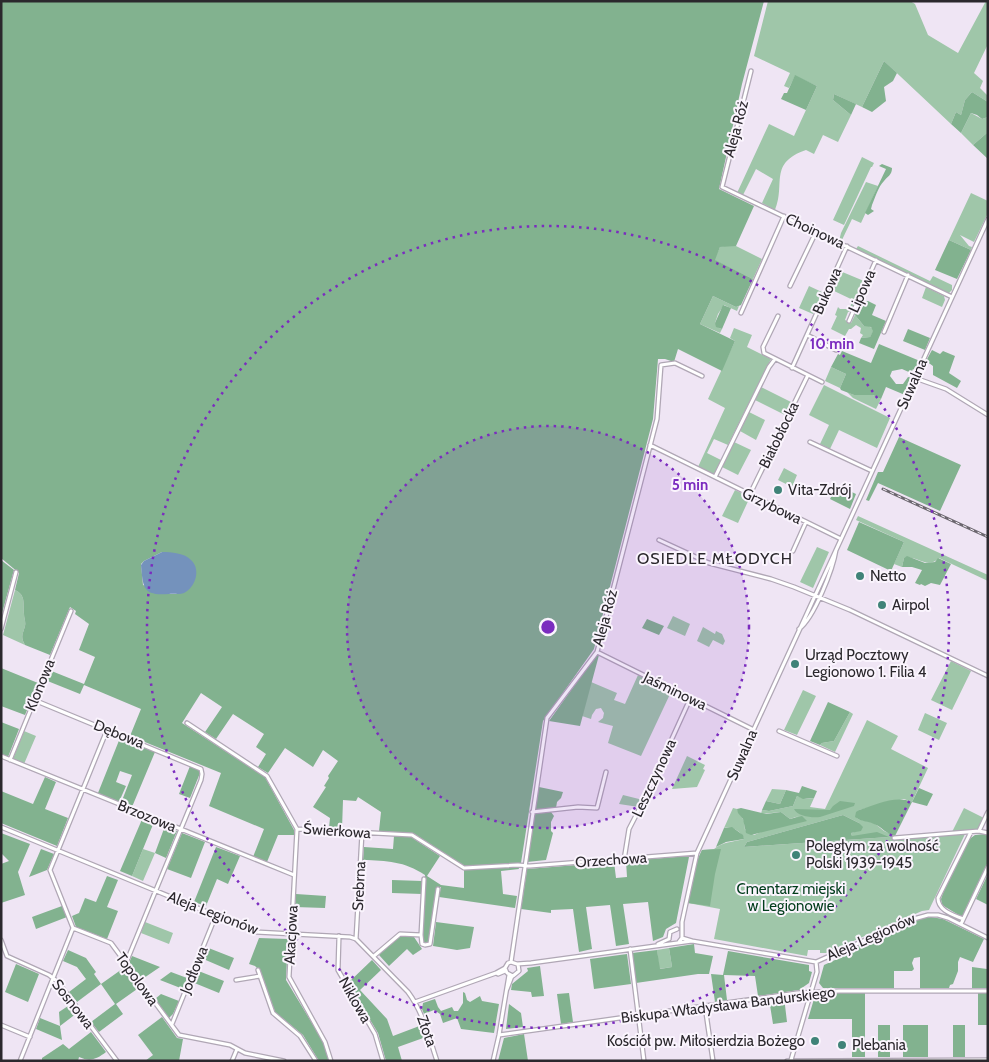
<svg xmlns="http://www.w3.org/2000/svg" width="989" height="1062" font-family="Cabin,sans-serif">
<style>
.green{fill:#9fc6a9;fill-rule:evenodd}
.forest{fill:#82b28f;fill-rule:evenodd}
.water{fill:#7492bc}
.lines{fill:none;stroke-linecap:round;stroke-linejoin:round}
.minor-casing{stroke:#b0a7b5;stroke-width:5.5}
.minor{stroke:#fff;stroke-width:3}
.rail-casing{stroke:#6c676f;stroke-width:3}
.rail{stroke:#faf4fd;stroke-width:1;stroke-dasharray:4;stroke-linecap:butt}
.ring{fill:none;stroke:#7b2cbf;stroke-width:2.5;stroke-dasharray:2.5 5}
.poi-dot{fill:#3f8378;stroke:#faf4fd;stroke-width:2}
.labels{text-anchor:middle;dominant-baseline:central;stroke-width:4;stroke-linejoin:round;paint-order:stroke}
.street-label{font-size:15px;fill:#2b282d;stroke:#faf4fd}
.poi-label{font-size:15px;fill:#2b282d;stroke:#faf4fd;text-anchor:start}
.park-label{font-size:15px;fill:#003c1b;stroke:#faf4fd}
.neighbourhood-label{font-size:16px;letter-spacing:1px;fill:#2b282d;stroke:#faf4fd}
.centre{fill:#7b2cbf;stroke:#faf4fd;stroke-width:2.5}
.ring-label{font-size:15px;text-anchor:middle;font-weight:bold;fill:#7b2cbf;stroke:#faf4fd;stroke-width:4;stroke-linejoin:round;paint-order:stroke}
</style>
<rect width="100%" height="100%" fill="#efe5f4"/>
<path class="green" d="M768,1H910L915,4L928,35L958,53L986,1H988V44L974,73L983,81L980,88L988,96V102L972,92L965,100L961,115L956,112L951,124L884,61L862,107L834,94L833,100L851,115L838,142L823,135L814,154L806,150C768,163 786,184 775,210L762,203L773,179L756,169L743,195L737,193L769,124L794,136L817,86L795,76L789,88L784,86L790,73L754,56Z
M971,113L982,119L988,117V132L973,145L961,133Z
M862,157L874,163L872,167H871L844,225L833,220Z
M866,182L878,186L861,223L852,219L841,242L839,241L841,233Z
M971,193L988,201V213L974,242L960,235L969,246L972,247L971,250L949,240Z
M729,245L736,246L762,259L753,279L714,260L720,247Z
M858,246L930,281L933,276L952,285V290L949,293H946L856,249Z
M840,271L864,281L851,311L848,312L845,320L851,323L855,315L864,326H869L873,329V332L870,337L861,338L863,335L860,333L861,328L856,325L851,329H849L845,336L831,329L837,316L835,315L838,307L840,309H849L853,300L832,290Z
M809,286L824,293L813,314L799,308Z
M926,287L944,296L945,300L942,307L922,298Z
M713,296L736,307L739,306L737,311L724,305L718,314L715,323L719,328L722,329L720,333L700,324Z
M734,328L752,335L747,347L771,359L728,445L714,439L707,453L721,460L714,475L698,467L725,408L708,399L735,341L730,338Z
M831,367L846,374L840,388L825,381Z
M824,385L890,418L877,448L839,430L830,449L820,444L829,425L809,415Z
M761,387L793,403L787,416L755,400Z
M847,392L854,395L871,394L881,399L876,409L853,398Z
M749,412L765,420L756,440L740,431Z
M734,442L751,450L738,475L722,467Z
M784,468L797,475L792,487L778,480Z
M735,490L750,497L738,523L722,516Z
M858,516L988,575V581L939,558C927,570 917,555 904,558L902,567L894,564L904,542L856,520Z
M817,547L829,552L813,588L800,582Z
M15,590C26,595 23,603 24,614C24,618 26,622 25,626C23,634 20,637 25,645L3,635Z
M673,616L690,624L685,636L667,628Z
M703,627L715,634L716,631L722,634L725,641L723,645L713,640L709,647L697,641Z
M951,661L971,671L952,710L931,700Z
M638,675L671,692L641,756L608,743L613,726L598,722L603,718L604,713L601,708L596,709L592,715L591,719L582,716L591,682L617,693L614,700L625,704Z
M803,690L816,696L797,735L784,730Z
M850,712L853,714L835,752L820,745L822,743L834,741Z
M925,713L947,723L939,740L918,730Z
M867,720L898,736L891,749L928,768L912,802L904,799L859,810L856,817L858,819L874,823L884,831L895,836L892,837L893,839L965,834L929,910L922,911L826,953H820V950H808L807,956L714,939L720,909L688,903L697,861L702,850L714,849C722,842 733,842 744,839C741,831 732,826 724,828L733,808L737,809L744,821L745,830L754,835L799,816L790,819L781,812L761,814L762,810L769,811L793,806L797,796L806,799L814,798L810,807L825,809ZM843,815L859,823L861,830L851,833L852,836L889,837L744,847L747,842Z
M24,731L36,736L24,764L13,759Z
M687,756L705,765L703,769L705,770L697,787L672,789Z
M772,789L786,790L780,804L766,801Z
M623,795L643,800L639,807L619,804Z
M964,808L984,818L978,831L952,832Z
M143,849L155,853L143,881L132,876Z
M145,922L173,933L169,944L141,933Z
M669,948L672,967L659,969L657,950Z"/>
<path class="forest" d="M1,1H764L742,84L719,189L754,206L736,246L720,247L715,260L753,279L741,305L736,307L713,296L700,324L735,341L722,371L678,349L674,362L665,359H658L653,419L594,649L543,721L521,863L464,866L413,833L379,831L381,812L358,797L356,801L343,800L342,829L329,828L330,818L313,807L326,787L324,786L329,778L328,776L338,761L323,750L313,767L285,748L268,773L258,767L266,754L256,747L264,734L233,714L216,739L205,732L222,707L201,693L182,723L265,777L294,830V835H278L267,862L253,857L264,829L209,806L221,773L130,736L141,709L84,685L80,694L45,680L49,670L84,684L95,657L79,650L89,624L75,614L76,611L70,607L50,655L25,645C20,636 23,634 25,626C26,622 24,618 24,614C23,603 26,595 15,590L19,573L1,558ZM162,552L177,594H169L143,585L141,564L144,561Z
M884,61L897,73L893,81L884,87L886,101L872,112L862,107Z
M795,75L817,86L806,110L781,99L784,93H787Z
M972,92L988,102V117L982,119L977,115L971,113L961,133L951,124L956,112L961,115L965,100Z
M834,94L856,104L851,115L833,100Z
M988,132V159L973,145Z
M882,164L892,168C892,175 888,176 884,181C878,187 875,198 872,205L871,209L874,211L868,215L865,213L886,169L879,166Z
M949,240L971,250L957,279L935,270Z
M868,301L876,305L872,315L886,321L874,349L859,343L861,338L870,337L873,331L871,327L864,326L855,315L860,303Z
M723,305L731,308L722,329L716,327L715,323Z
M908,329L930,338L925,350L903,341Z
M879,344L920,361L916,371L913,369L911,373L902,369L892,371L890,376L896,384H903L908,377L912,378L905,395L886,387L881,399L873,395H854L841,390L840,388L846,374L831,367L838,354L840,355L842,351L871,363Z
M932,350L940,354L943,351L955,356L949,373L961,381L957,388L933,375V366L926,361Z
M899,437L961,465L940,511L878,483L869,501L866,500L878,472H883Z
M837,485L856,494L850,509L830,499Z
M859,522L904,542L891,571L847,550Z
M907,556L925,563L935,562L938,558L951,564L940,585L931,583L925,586L921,584L920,585L915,583L922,570L912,567H902L904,558Z
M1,560L14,570L1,617Z
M647,619L664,626L659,635L642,628Z
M597,654L599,655L580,726L549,721Z
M1,668L38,683L25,715L1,706Z
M828,702L850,712L834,741L822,743L820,745L810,741Z
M1,722L19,729L8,757L1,754Z
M120,738L155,752L132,807L121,803L132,775L120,771L116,782L126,786L119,802L98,793Z
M190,766L199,769L200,773L190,798L179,794Z
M45,777L56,782L45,809L68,818L57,846L1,823V791L33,804Z
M802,786L817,791L814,798L803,799L797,796L793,806L769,811L762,810L766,801L780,804L786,790L799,793Z
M539,787L563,792L561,798L557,802L556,808L535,811Z
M919,788L933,794L927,806L912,802L895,836C886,834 882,827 874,824C868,821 861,822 855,817L856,812L859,810C876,805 895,795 912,802Z
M840,801L855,803L854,806L820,817C811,818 797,816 794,809L830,810L833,806Z
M741,808L766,814L781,812L790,819L802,816L807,821L751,835L746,833L743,819L738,813L737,809Z
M544,812H551L554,816L551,822V831L553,833L546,860L527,862L535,814Z
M843,815L859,823L863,827L861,831L851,833L852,836L877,832L889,837L744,847L747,842Z
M143,817L154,822L132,876L120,871Z
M165,826L177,831L166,858L155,853Z
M732,827L743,835L744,839L726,842L716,847L724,828Z
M1,833L30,844L18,872L25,895L1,903V864L9,861L1,853Z
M182,833L205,842L191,878L167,869Z
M985,834H988V862L962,917L942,905L941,899L947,881L968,840L975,835Z
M394,836L411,837L440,856L427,876L441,885L464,888V869L518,866L519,869L501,871L503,894L517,896L515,908L439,897L441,887L437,888L429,942H424L422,938L425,875C404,861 387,861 363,860L364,847L393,849Z
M216,847L240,856L228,884L217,879L206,906L194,902Z
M41,849L54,854L47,870L29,877Z
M721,849L715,874L710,906L688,903L697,861L702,850Z
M688,856L689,857L676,923L666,929L663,937L653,941L648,902L623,904L629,944L616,946L610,905L586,907L592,949L579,952L573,909L551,910V913L521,909L527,869L614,862L616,878L627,877L626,861Z
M988,874V905L976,899Z
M107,876L118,880L107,907L118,911L107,939L76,927L72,916L79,913L85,898L96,902Z
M392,880L422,881V894L392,893Z
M296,894L326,896L325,908L295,907Z
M62,906L67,917L36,929L32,917Z
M931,917L943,919L984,939L973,962L960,957L958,962V971L953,984L950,985L949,988H920V957L914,958L912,963L914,969L912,971H894V988H823L819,983L824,965L857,950V947L918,919Z
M436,922L474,927L470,948L457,950L433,946Z
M400,936L414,937L422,949L413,955L407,949L389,966L379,955Z
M259,938L288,939L286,980L324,1043L329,1061H319L303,1035L275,1012L260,971L255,966L249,964Z
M694,944L695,953L713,956L709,974H698L636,983L632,953L657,950L660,969L672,967L669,948Z
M206,947L234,958L229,970L201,958Z
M68,950L86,958L96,972L94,974L101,984L125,967L140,987L116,1004L123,1014L99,1032L91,1022L115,1004L101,984L77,1002L69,992L86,979L77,967L63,961Z
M728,951L809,965V971L812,972L809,983L799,990L758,996L755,976L724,975L727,1000L715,1002L711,974L723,975Z
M627,954L631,984L594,989L590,959Z
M132,956L160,967L141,980L129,963Z
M372,960L381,970L360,990L387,1019L393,1036L422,1025L426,1037L398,1047L402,1061H386L378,1033L348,983Z
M16,964L39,974L28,1002L5,992Z
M540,966L544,996L532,997L531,992L511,990L512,984L528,971L527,968Z
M972,967L987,969V988H972Z
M196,970L224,981L219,993L192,982Z
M171,972L187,978L183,989L160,980Z
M463,992L465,993L467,1000L470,1002L480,996L482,1001L499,1004L494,1033L461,1029L457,1018L443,1023L440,1014L434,1010L424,1014L422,1009L423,1003L435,999L438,1007L441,1011L452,1007L454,1011H458L463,1003Z
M569,993L573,1022L561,1024L557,994Z
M822,993H865V1057H852V1019H808L814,999Z
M978,993H988V1025H978Z
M161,994L179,1001L173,1014L169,1018L155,999Z
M784,997L787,1022L773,1024L769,999Z
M71,1004L77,1013L60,1026L62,1040L36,1029L40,1018L60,1026L59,1012Z
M509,1004L521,1013L523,1027L506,1029Z
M162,1017L177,1038L183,1039L179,1061H145L153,1055L138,1035Z
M878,1025H890V1057H878Z
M903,1025H928V1057H903Z
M953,1025H965V1057H953Z
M91,1032L106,1052C97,1059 90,1062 79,1057L78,1061H42V1058L63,1044L69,1049Z
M524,1034L528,1061H498L504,1038Z"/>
<path class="water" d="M162,552C171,552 185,553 191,560C201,569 196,587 184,593C179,595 174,593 169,594C143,596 143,588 141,565L144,561Z"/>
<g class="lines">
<defs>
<path id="minor" d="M751,71L722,187L952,297
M790,286L816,232
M741,313L784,216
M778,316L763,347L764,353L822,382
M849,321L876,260
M884,332L908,275
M807,335L836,350
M792,368L847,246
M915,378L946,389L988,415
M810,442L872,471
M650,445L841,539
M715,477L769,367L775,359
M750,494L808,375
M659,540L709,563L771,579L794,587L850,610L988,676
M793,551L806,522
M1,629L16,572
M799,629C814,618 833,569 836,550
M597,652L754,730
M34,700L201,769L202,774L201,780L126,963
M187,723L267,776L297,829
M107,730L50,870L73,928L111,943L179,1035L230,1045L245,1053L284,1061
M779,731L837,756
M1,756L294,875
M10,760L71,611
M532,812L578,807L597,808L606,772
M1,827L256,932L350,937L356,939L408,992C423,1012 429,1037 437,1061
M297,829L412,835L464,868L518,865L530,866L697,853
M297,829L289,977L325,1042L331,1061
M979,831L988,812
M894,838L979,831L988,833
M624,860L629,829L645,798L690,699
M963,919C954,915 938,911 938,898L971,832
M961,924L988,867
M421,935L424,879
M339,936L338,970L375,1034L383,1061
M682,938L692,941
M356,939L362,833
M669,939L670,932L677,929
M1,940L7,956L49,975L58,982L117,1061
M679,942L682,938V922L697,853L988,219
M658,944L669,939
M630,949L644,1061
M374,956L400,934L421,935L422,944L425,945L430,944L438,889
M511,962L547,718L597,652L657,419L661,365L675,363L702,376
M505,968L507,973L513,976L519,971L518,964
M258,970L273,1013L300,1036L316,1061
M496,973L498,974L505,971
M236,980L260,976
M507,989L512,976
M415,1002L496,973L505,968L508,963L511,962L517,964L531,963L692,941L816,962L910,920L928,915H938L948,918L988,938
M705,1006L713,1061
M172,1024L216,915
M1,1025L30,1037
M499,1035L797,993L839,991H988
M791,1060L817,972L816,962
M20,1061L73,928
M232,1061L237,1049
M493,1061L499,1035L509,975
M787,1061L988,1060"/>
</defs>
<use href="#minor" class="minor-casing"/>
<use href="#minor" class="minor"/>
<defs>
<path id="rail" d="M883,489L988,537"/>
</defs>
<use href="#rail" class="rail-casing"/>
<use href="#rail" class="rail"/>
</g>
<circle cx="548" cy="627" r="201" fill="#7b2cbf" fill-opacity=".12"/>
<g class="ring">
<circle cx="548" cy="627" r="201"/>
<circle cx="548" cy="627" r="401"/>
</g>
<g class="poi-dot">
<circle cx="778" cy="490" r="5"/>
<circle cx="860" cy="576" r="5"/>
<circle cx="882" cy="605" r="5"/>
<circle cx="795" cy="664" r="5"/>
<circle cx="796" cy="855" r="5"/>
<circle cx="815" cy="1041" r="5"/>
<circle cx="842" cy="1045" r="5"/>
</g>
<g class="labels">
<g class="street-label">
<text transform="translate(736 129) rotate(-75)">Aleja Róż</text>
<text transform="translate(815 231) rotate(25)">Choinowa</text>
<text transform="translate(827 291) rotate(-66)">Bukowa</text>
<text transform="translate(862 291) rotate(-66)">Lipowa</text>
<text transform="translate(912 384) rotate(-66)">Suwalna</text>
<text transform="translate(779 435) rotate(-64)">Białobłocka</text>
<text transform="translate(772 506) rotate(26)">Grzybowa</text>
<text transform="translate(605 618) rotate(-75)">Aleja Róż</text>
<text transform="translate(40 685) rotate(-68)">Klonowa</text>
<text transform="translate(675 691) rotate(26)">Jaśminowa</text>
<text transform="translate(119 734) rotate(22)">Dębowa</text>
<text transform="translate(742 755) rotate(-66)">Suwalna</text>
<text transform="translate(654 778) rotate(-65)">Leszczynowa</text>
<text transform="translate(147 816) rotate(22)">Brzozowa</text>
<text transform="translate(337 831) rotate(4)">Świerkowa</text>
<text transform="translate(611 860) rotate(-4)">Orzechowa</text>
<text transform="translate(359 886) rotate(-87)">Srebrna</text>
<text transform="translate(213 913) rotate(21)">Aleja Legionów</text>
<text transform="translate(291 935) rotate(-87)">Akacjowa</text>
<text transform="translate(871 937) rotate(-24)">Aleja Legionów</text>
<text transform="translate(194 970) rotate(-68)">Jodłowa</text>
<text transform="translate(137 979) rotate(54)">Topolowa</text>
<text transform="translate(355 1000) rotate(60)">Niklowa</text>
<text transform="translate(73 1004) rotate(52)">Sosnowa</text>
<text transform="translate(728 1005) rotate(-7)">Biskupa Władysława Bandurskiego</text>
<text transform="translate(427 1031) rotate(70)">Złota</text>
</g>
<g class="poi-label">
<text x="788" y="490">Vita-Zdrój</text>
<text x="870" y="576">Netto</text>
<text x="892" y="605">Airpol</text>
<text x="805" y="655">Urząd Pocztowy<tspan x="805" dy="17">Legionowo 1. Filia 4</tspan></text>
<text x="806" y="846">Poległym za wolność<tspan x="806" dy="17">Polski 1939-1945</tspan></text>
<text x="805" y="1041" text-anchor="end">Kościół pw. Miłosierdzia Bożego</text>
<text x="852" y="1045">Plebania</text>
</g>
<g class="park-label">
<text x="791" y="889">Cmentarz miejski<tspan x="791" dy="17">w Legionowie</tspan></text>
</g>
<g class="neighbourhood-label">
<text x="715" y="558">OSIEDLE MŁODYCH</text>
</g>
</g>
<circle cx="548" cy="627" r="8" class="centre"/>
<g class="ring-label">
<text x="832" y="349">10 min</text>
<text x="690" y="490">5 min</text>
</g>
<rect width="989" height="1062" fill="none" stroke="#2b282d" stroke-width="5"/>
</svg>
